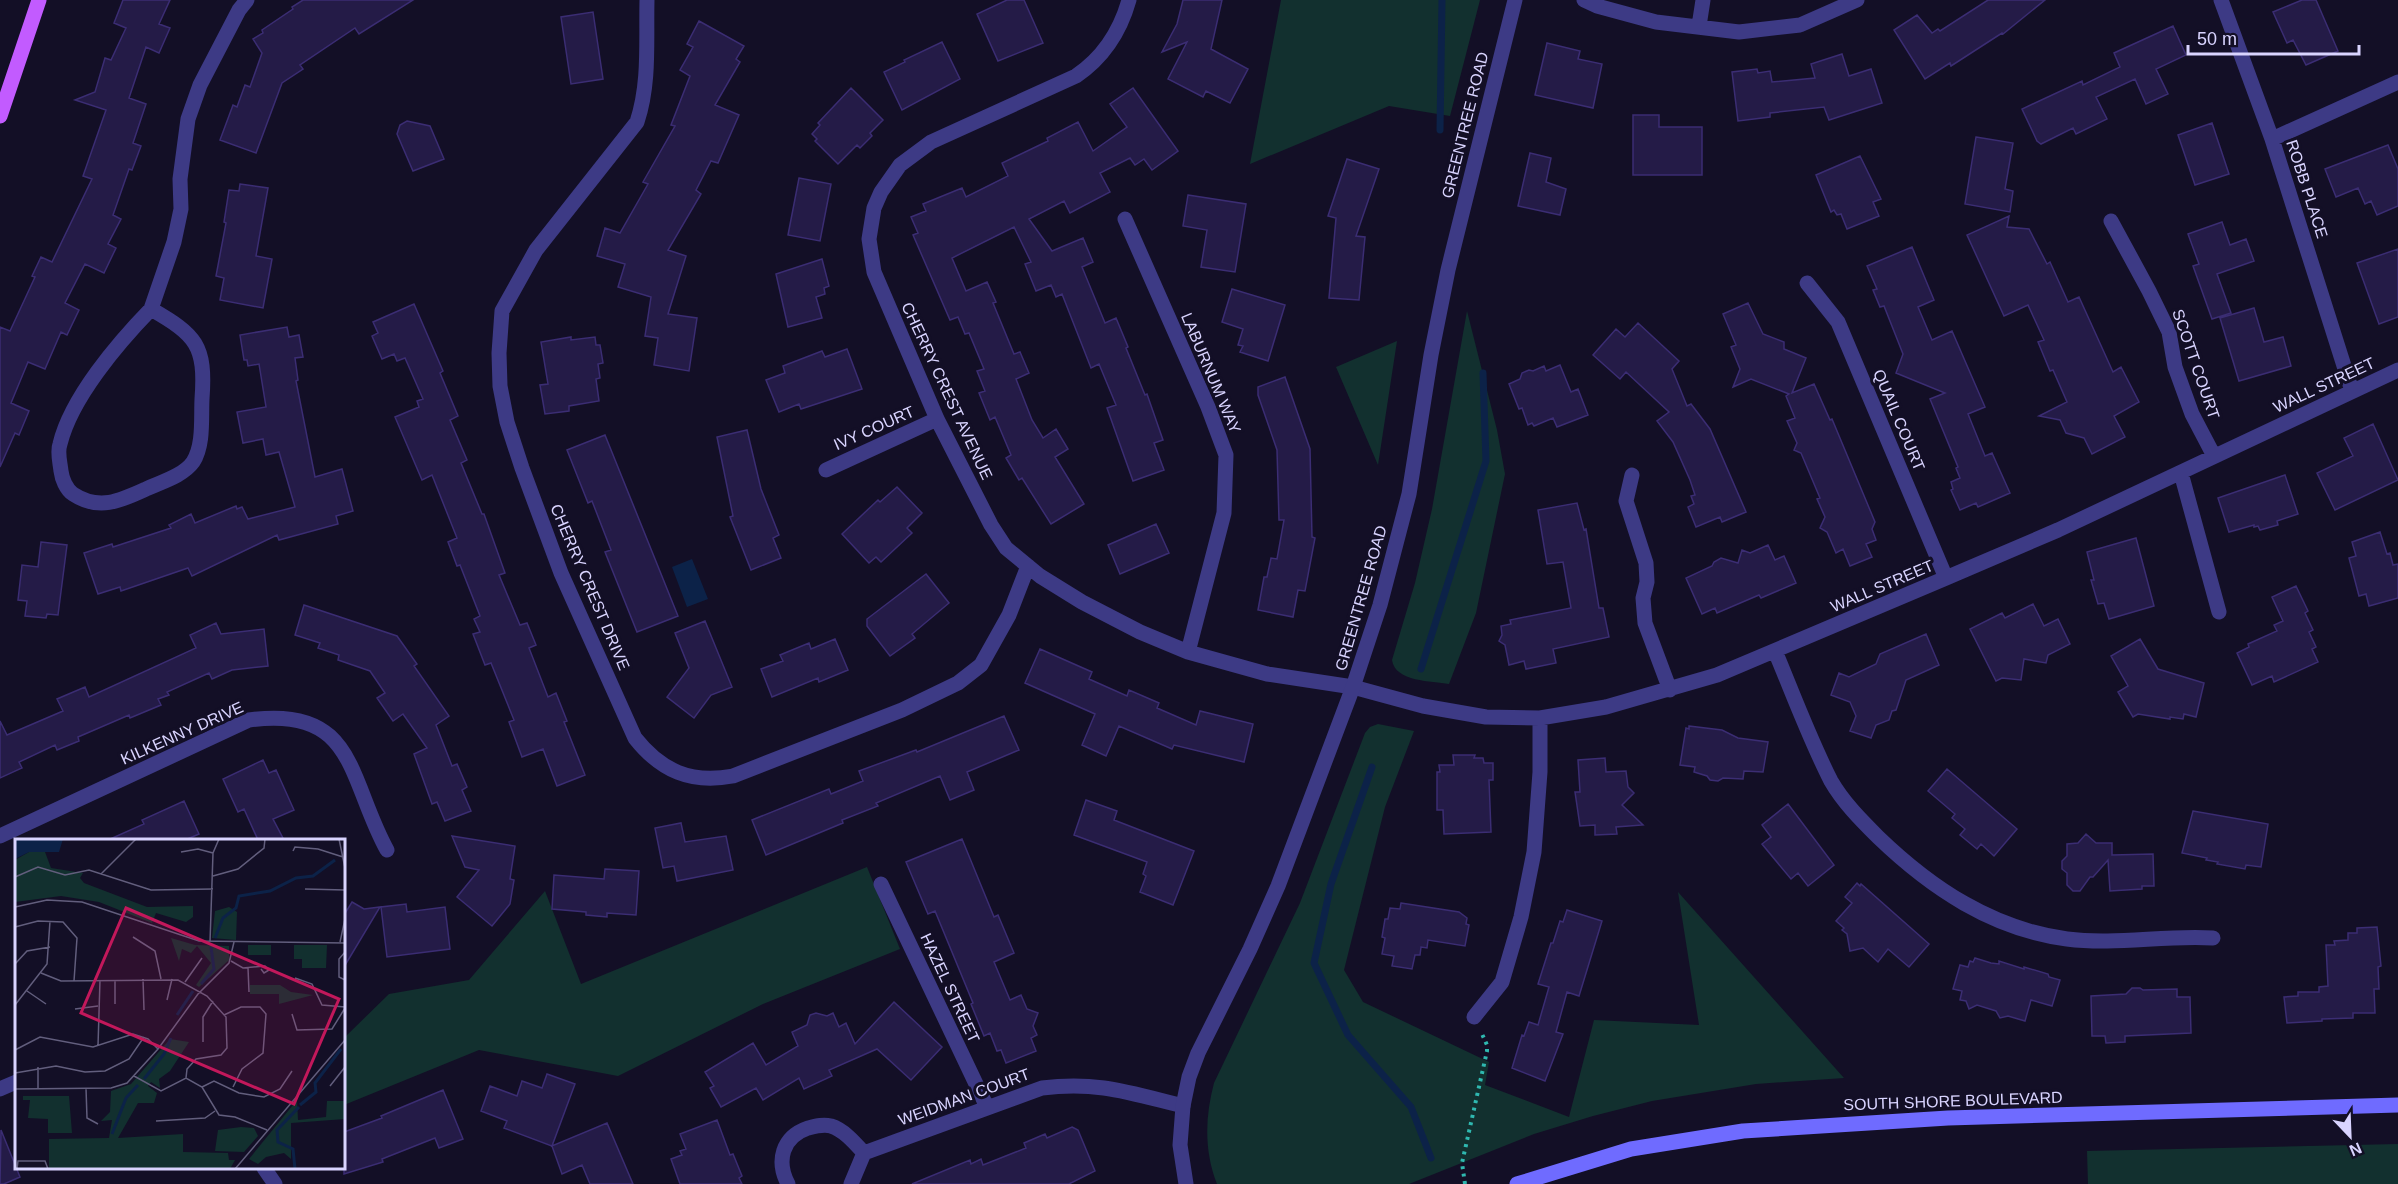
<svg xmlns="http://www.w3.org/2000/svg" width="2398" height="1184" font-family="Helvetica,sans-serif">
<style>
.green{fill:#12302f}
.water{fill:#0c2248}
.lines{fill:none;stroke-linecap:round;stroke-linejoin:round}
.stream{stroke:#0c2248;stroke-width:7}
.building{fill:#241b47;stroke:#3b2d73;stroke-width:1.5}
.path{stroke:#2fb8b0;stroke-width:4;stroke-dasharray:3 4.5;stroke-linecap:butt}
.minor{stroke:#3d3a85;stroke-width:15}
.tertiary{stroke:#3d3a85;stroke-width:15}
.secondary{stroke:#6f6bff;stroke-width:15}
.primary{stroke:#c25bff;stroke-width:15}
.labels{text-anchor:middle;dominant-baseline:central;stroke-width:6;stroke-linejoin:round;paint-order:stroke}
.street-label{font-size:16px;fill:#d9d4ff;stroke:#130f26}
.inset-river{fill:none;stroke:#0c2248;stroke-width:3}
.inset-road{fill:none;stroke:#625e7d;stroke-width:1.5}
.view{fill:#c2185b;fill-opacity:0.15;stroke:#c2185b;stroke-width:3}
.inset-edge{fill:none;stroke:#d9d4ff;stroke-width:3}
</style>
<rect width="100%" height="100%" fill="#130f26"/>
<path class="green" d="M1281,0H1480L1450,116L1389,106L1250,164Z
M1467,311L1497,430L1505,474L1476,613L1449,684C1432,681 1395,682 1392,660L1415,583L1432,509Z
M1397,341L1378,465L1336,367Z
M1378,724L1414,731L1385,807L1344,970L1363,1002L1489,1062L1485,1085L1569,1117L1594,1020L1699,1025L1678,892L1844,1078L1756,1084L1652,1101L1593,1116L1534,1134L1409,1184H1217C1204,1151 1205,1117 1214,1083L1300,903L1365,733L1370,727Z
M867,867L900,949L763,1004L618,1076L479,1050L344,1105V1038L389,994L469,980L545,891L581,984Z
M2398,1144V1184H2088L2087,1151Z"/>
<path class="water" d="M692,559L708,599L687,607L672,567Z"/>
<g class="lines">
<path class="stream" d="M1440,130L1442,0
M1421,669L1486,461L1483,373
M1372,767L1331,884L1314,963L1348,1035L1411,1107L1431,1158"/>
</g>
<path class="building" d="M123,0H170L159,24L170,28L159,53L146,47L129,98L146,104L133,143L141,146L132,170L129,169L113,215L121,219L108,244L116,248L104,273L85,264L65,303L79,310L67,335L61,332L45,369L28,362L11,403L29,411L19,435L15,433L0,467V327L10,331L35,277L32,276L41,257L52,262L92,179L83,176L106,110L75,100L95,92L105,58L111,60L126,28L114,23Z
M303,0H413L359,34L355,28L300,65L303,69L282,83L256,153L220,140L233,105L237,107L245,85L250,87L262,53L253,39L263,33L262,30L293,9L292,7Z
M1007,0H1024L1043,43L998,61L977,14Z
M1183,0H1222L1211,49L1248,69L1230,103L1206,91L1203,97L1168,79L1187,42L1162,52L1177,24Z
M1988,0H2045L2003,34L2002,33L1951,66L1950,63L1925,79L1894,30L1917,15L1932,33L1938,29L1940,31Z
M2302,0H2316L2338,51L2306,65L2293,40L2287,43L2273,12Z
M593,12L603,79L571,84L561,17Z
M699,21L744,46L736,59L740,62L715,105L739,115L718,163L711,161L696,190L701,194L668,250L686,256L668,314L697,318L689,371L654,365L658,338L645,336L651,297L618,287L625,264L597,256L605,228L620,233L648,184L643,182L675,126L671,125L690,76L680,70L693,47L687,44Z
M2173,26L2186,55L2156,69L2168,94L2146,104L2135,79L2096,97L2107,119L2076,134L2073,128L2041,144L2037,141L2022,109L2082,81L2083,85L2120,67L2114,53Z
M942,42L960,79L902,110L884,72L905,62L904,60Z
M1547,43L1580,51L1578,59L1602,64L1593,108L1535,95Z
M1842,54L1849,76L1871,69L1882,103L1829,120L1824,107L1770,113V117L1738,121L1732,72L1757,69L1758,73L1770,71L1772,82L1815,78L1811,64Z
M851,88L883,120L870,133L872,136L860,148L857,145L838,164L815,141L817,139L812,134L820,125L818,123Z
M1133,88L1178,151L1152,170L1144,159L1135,165L1130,158L1100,173L1110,192L1070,213L1064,201L1029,219L1052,251L1083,238L1093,262L1082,267L1105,323L1116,318L1128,347L1126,348L1145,395L1147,394L1163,440L1154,443L1164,470L1133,481L1107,408L1116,405L1099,364L1091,368L1062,294L1056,297L1051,285L1036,291L1025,264L1031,262L1014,227L952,258L966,291L987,282L996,302L993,303L1014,354L1020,352L1029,373L1016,379L1032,420L1043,438L1056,429L1068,449L1055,457L1084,504L1051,524L1022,478L1019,480L1006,458L1011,455L995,417L990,420L979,393L985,391L977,371L984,369L969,333L965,334L958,317L950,320L913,235L918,233L911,217L926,211L923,204L962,188L966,197L1008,176L1002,163L1048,141L1047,138L1078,122L1093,151L1127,127L1110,104Z
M1633,115H1659V127H1702V175H1633Z
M407,121L430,126L444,159L413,171L397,134L400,125Z
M2212,123L2229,174L2195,185L2178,135Z
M1976,137L2013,143L2005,189L2013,191L2010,212L1965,204Z
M2388,145L2398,169V206L2377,215L2371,201L2365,204L2358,188L2336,197L2325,169Z
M1530,153L1551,158L1546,182L1566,189L1560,215L1518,206Z
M1860,156L1881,199L1873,202L1879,216L1847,229L1841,214L1837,215L1834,210L1831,212L1816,175Z
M1347,159L1379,169L1356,236L1365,237L1359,300L1329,298L1336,218L1328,216Z
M799,178L831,184L820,241L788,235Z
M240,184L268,188L256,256L272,259L263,308L220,300L224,278L216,276L226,223L224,222L229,190L239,191Z
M1188,195L1246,204L1235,272L1201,267L1207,230L1183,226Z
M2009,216L2007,227L2029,229L2047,264L2050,262L2068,302L2079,297L2113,372L2121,367L2139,402L2114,416L2125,437L2092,454L2084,438L2066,433L2060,420L2039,416L2067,402L2053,370L2050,371L2038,342L2044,340L2028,305L2004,316L1967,235Z
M2222,222L2230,245L2246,239L2254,261L2217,274L2231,313L2212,319L2193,266L2199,264L2188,234Z
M1912,247L1934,300L1918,307L1932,340L1952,331L1985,407L1968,414L1985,456L1992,453L2010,493L1978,507L1976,503L1960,510L1951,490L1953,489L1951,482L1960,478L1956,468L1958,467L1930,399L1945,393L1896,373L1903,354L1884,306L1880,307L1873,290L1877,289L1867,266Z
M2398,249V317L2379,324L2357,263Z
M822,259L829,286L824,288L825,294L816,297L822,318L788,327L776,274Z
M1232,289L1285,305L1268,361L1240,352L1243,346L1238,345L1243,329L1222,322Z
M1748,303L1763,334L1784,342V349L1806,358L1792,393L1814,384L1830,420L1832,419L1875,522L1872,529L1876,540L1866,544L1872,557L1850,566L1843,549L1836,553L1827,532L1820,528L1825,517L1817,499L1820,498L1801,453L1794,450L1797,443L1787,421L1795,418L1786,396L1789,394L1751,379L1733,387L1740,369L1731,347L1736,345L1723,314Z
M414,304L443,371L440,373L458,416L450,420L467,460L461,463L482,514H484L505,573L499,575L520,625L527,623L536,645L529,648L548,697L556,693L567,721L564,722L585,775L557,786L543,749L522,757L509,722L514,720L491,663L485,665L473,634L480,632L474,619L480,616L460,565L457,566L448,542L457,538L432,475L422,480L395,417L419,407L417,401L423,399L405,358L397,361L394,354L382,359L372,336L378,333L373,322Z
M2254,308L2264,342L2283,337L2291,366L2239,381L2220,318Z
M1638,323L1679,361L1672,369L1687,406L1691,404L1710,429L1746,512L1722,522L1720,517L1696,527L1688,507L1694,504L1691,496L1695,495L1690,480L1673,442L1657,421L1669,412L1626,372L1620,379L1593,355L1616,329L1625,337Z
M287,327L289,337L299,335L303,357L295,358L298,380L296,381L315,477L342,469L353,511L336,516L338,524L279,540L277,535L192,576L188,568L121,591L120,587L98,594L84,553L112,544L113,547L171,528L169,525L191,514L195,523L236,506L237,509L242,507L248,519L295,507L279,452L266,455L263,439L243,443L237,412L266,407L259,364L248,366L247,360H244L240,335Z
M571,337V340L595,337L596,345H600L603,363L598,364L600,378L596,379L599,401L569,406V411L545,414L540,385L548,384L541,342Z
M847,349L862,389L801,409L799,404L779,412L766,380L785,373L783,366L822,351L825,357Z
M1560,365L1571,392L1578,389L1588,415L1557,427L1553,418L1534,426L1532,423L1528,425L1522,408L1519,409L1509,384L1520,379L1522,373L1529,370L1533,371L1544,366L1546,371Z
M1285,377L1310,449L1312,537L1315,538L1305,591L1298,590L1293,617L1258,610L1264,577H1267L1271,558L1277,559L1284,520H1279L1277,450L1258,395V387Z
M2373,424L2398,480L2335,510L2317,473L2353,456L2344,438Z
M747,430L761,489L779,535L773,538L781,558L751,570L730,517L733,516L717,437Z
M605,435L678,616L637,632L605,552L611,550L592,501L588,503L567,450Z
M2285,475L2298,514L2277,521L2278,525L2260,530L2258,526L2254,527V525L2229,532L2218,498Z
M897,487L922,513L907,528L912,533L881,562L876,557L869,563L842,534L878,500L880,502Z
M1577,503L1584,530L1586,529L1599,608H1603L1609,637L1553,649L1556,663L1526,669L1524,661L1509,665L1505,645L1499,641L1502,635L1501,626L1511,624L1510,620L1571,608L1563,562L1547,564L1538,510Z
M1156,524L1169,553L1120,574L1108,545Z
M2380,532L2387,554L2390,553L2393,565L2398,564V598L2369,606L2366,594L2359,596L2349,558L2356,556L2352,542Z
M2136,538L2154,606L2109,619L2104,603L2098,604L2091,580H2094L2087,552Z
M41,542L67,545L58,615L47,614L46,618L25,616L27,601L18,600L22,565L38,567Z
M1768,545L1775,560L1784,556L1796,583L1761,598L1759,595L1717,613L1715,608L1702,614L1686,578L1712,566L1714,562L1721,558L1738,563L1742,550L1750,553Z
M926,574L949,603L912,634L915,638L890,656L867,626V619Z
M2296,586L2308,611L2305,613L2313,630L2309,632L2316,647L2312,649L2318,662L2274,682L2272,676L2252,685L2237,653L2249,647L2248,644L2277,631L2274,625L2283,621L2272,597Z
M2033,604L2044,626L2058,619L2070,644L2048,655L2046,663L2024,659L2021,680L2002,678L1996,681L1970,629L2002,613L2005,618Z
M304,605L397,636L417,664L414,666L449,716L436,725L452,766L457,764L467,787L462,790L471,811L445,821L437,802L432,804L414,754L427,748L403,714L393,721L377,698L385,693L370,671L338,660L339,655L318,648L320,643L295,635Z
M705,621L732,687L711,695L694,718L667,697L689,668L675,633Z
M216,623L221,634L264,629L268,666L232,670L212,679L209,673L167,692L169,695L158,699L161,705L130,718L129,715L78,737L79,741L57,750L55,745L19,762L22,768L0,778V721L7,735L63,711L57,699L85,687L89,697L196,648L190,635Z
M1926,634L1939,665L1906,680L1896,710L1892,711L1889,720L1876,725L1871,738L1850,731L1856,716L1850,702L1831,695L1839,673L1849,677L1876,664L1880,654Z
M835,639L848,670L819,682L818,678L772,697L761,669L783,661L780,655L809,643L811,649Z
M2140,639L2158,669L2204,683L2196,717L2184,714L2183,719L2170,717V719L2138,714L2133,717L2118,692L2128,686L2111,656Z
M1040,649L1092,672L1089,679L1127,696L1129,690L1159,703L1157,708L1196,725L1200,711L1253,724L1244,762L1174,745L1172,749L1119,726L1106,756L1082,745L1095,714L1025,683Z
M1004,716L1019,750L967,772L974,790L950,800L940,776L876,803L878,806L842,820L843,823L766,855L752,820L829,789L831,794L863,781L859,771L916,750L917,752Z
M1689,726L1722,730L1738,738L1768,742L1763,772L1744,771L1743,779L1723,778L1718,781L1710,780L1707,776L1694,772L1695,767L1680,765L1686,728L1689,729Z
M1453,755H1475L1474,758H1483L1484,763H1493V780H1489L1491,832L1444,834L1443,810H1437V772H1440L1439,765H1454Z
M1605,758L1606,772L1626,771L1628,787L1634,793L1622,805L1643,825L1616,827L1617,834L1595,835V825L1580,826L1575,792H1580L1578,760Z
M263,760L269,773L276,770L294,810L273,819L284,840H258L244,809L238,812L223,779Z
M1947,769L2017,829L1994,856L1981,844L1977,849L1960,835L1965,829L1952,818L1955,814L1928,791Z
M1086,800L1117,811L1114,820L1194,851L1173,905L1140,892L1146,876L1143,874L1147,862L1074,835Z
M184,801L199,834L185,840H108L144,824L142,820Z
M1788,804L1834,865L1808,886L1798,873L1791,879L1762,844L1771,837L1762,825Z
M2193,811L2268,824L2261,867L2246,865L2245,869L2217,864L2218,862L2206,860L2207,858L2182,853Z
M681,823L685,842L726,836L733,870L677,881L674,866L663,868L655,828Z
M2086,834L2096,843H2112V855L2153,854L2154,886H2142V889L2110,891L2108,860L2093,877H2090L2080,891H2073L2067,885V873L2062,869V861L2067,856V844L2078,843Z
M452,836L515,846L510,879L514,880L510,904L492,926L457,897L479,870L465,867Z
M962,839L994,917L998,915L1014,953L994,962L1010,1000L1021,995L1027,1009L1038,1013L1033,1026L1037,1035L1031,1038L1036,1051L1006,1063L1001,1050L997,1051L990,1033L984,1036L971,1004L973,1003L935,911L928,914L906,862Z
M605,869L639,871L636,915L607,913V917L586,915V912L552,909L554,875L604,879Z
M1857,883L1860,886L1861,884L1929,944L1909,967L1888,949L1878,962L1863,948L1850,951L1847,934L1842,930L1844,928L1836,921L1852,903L1845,897Z
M352,902L364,909L380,907L344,967V915Z
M1401,903L1459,912L1467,918L1466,924L1469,925L1465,946L1428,940L1427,948L1421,947L1420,955H1415L1412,969L1392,966L1394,956L1382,954L1385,938L1382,937L1385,919H1388L1390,908L1400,909Z
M406,904L407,912L445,907L450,949L387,957L381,907Z
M1567,910L1602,921L1579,996L1567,992L1556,1032L1563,1034L1545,1081L1512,1068L1522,1035L1524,1036L1529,1022L1538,1025L1549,987L1538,984L1551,943H1553L1560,921L1563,922Z
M2377,927L2381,966L2378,967L2379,989H2374L2375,1013H2353V1018L2322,1019V1021L2287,1023L2284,997L2298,996V992H2319V987L2328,986L2326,945H2335L2334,941L2348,940V933H2357V928Z
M1975,958L1991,963L1999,964V961L2024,969V967L2048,974L2049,977L2060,980L2052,1006L2031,1000L2025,1021L2008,1016L2000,1018L1996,1011L1977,1005L1969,1009L1966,1001L1960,1000L1962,991L1953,989L1960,965L1968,967L1970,961L1973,962Z
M2132,988H2140L2143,990L2177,989V997H2190L2191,1033L2125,1036V1042L2106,1043L2105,1036H2092L2091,996L2126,994Z
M894,1002L942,1047L911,1080L877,1049L829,1070L832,1076L804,1089L799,1078L763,1100L756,1088L721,1107L710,1088L714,1086L705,1072L753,1043L766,1065L798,1046L792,1032L807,1025L810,1015L816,1013L827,1016L833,1013L839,1027L846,1023L855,1044Z
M547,1074L575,1084L552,1146L607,1123L633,1184H590L582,1165L562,1174L552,1146L504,1128L507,1121L481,1111L490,1086L517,1096L522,1081L542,1088Z
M443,1090L463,1139L439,1148L435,1138L382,1159L383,1162L344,1174V1132L382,1118L381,1116Z
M717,1120L730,1155L733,1154L742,1176L739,1178L742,1184H680L671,1159L682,1155L680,1151L686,1149L680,1134Z
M1072,1127L1078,1130L1095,1171L1069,1184H912L970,1160L971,1164L981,1159L983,1165L1026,1148L1024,1143L1045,1134L1047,1138Z
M1,1130L20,1177L4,1184H0Z"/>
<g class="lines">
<path class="path" d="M1465,1184L1462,1163L1487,1051V1045L1482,1034"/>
<path class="minor" d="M647,0C646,41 650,83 637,122L536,250L502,311L499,353L500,386L507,422L522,468L561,573L635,738C661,771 691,784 733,776L902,710L958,683L981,665L1009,615L1028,566
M1129,0C1120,32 1104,57 1076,76L931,142L900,165L881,192L874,208L869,239L874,272L937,419L991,525L1006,548L1040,576L1082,602L1140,632L1188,652L1267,674L1353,687L1423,706L1486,717L1540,718L1606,707L1717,675L1946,578L2058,530L2398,370
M1584,0L1597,6L1656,22L1739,32L1800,25L1857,0
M2221,0L2272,139L2352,391
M1699,26L1703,0
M2272,139L2398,82
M1125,219L1208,407L1226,455L1224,513L1188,652
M2111,221L2149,291L2169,332L2175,367L2192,414L2214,456
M1807,283L1838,322L1946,578
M151,309C196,335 206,345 202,399C201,418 204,445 193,462C183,476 161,482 146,489C120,501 99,511 73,494C66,489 62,479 61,471C60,462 57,452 60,444C71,398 118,343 151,309Z
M151,309L174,242L181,209L180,179L188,119L200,85L239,10L247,0
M826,470L937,419
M2181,473L2219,612
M1632,475L1626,501L1646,563L1647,582L1643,598L1645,623L1670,690
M1775,651C1793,694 1810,740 1831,781C1843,802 1861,820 1878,837C1931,888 1992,929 2067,939C2116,945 2164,935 2213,938
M0,836L249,720C356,705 348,779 387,850
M881,884L987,1107
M1474,1017L1502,982L1521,917L1534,852L1540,772V718
M0,1089L16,1082
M864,1153L1042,1088C1098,1081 1130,1093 1183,1106
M264,1168L275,1184
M788,1184C776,1161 782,1137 808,1128C816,1126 823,1124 831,1126C844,1130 855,1143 864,1153
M851,1184L864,1153"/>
<path class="tertiary" d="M1186,1184L1180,1145L1183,1106L1189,1077L1198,1053L1250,949L1278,886L1353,687L1380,605L1409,494L1431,355L1448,270L1515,0"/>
<path class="secondary" d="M1517,1184L1631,1149L1743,1131L1948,1118L2398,1105"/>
<path class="primary" d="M0,116L39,0"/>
</g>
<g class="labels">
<g class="street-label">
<text transform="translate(1465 125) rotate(-76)">GREENTREE ROAD</text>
<text transform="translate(2307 189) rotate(72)">ROBB PLACE</text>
<text transform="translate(2196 364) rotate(71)">SCOTT COURT</text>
<text transform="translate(1211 373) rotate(67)">LABURNUM WAY</text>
<text transform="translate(2324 385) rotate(-25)">WALL STREET</text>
<text transform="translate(947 391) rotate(65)">CHERRY CREST AVENUE</text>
<text transform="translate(1899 420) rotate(67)">QUAIL COURT</text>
<text transform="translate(874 428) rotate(-24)">IVY COURT</text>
<text transform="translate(1882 586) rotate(-23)">WALL STREET</text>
<text transform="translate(590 587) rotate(67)">CHERRY CREST DRIVE</text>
<text transform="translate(1361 598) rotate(-74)">GREENTREE ROAD</text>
<text transform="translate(182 733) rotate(-24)">KILKENNY DRIVE</text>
<text transform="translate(950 988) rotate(65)">HAZEL STREET</text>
<text transform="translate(964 1097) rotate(-20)">WEIDMAN COURT</text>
<text transform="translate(1953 1101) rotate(-2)">SOUTH SHORE BOULEVARD</text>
</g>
</g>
<g transform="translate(15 839)">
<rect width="330" height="330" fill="#130f26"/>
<path d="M14,13H30L36,29L68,34L65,39L69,44L132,68L178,67V78L171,83L141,74L137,84L84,63L46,57L0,63V21ZM214,68L222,73L221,101L197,99L200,72ZM156,99L180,106L214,107V121L184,148L181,146L196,124L182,107L176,114L167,110L164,122ZM233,106H256V116H233ZM279,106H312L311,129H287V120H279ZM235,146H265L276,153L298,156L264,165V155H235ZM155,200L174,203L155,232L144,240L145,249L136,243L133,247L142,254L139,264H123L103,299L168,295V313L213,314L214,321H220L215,330H34V300L94,299L97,281L86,282L95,273L96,252L116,245ZM8,257H54L57,294H33V280L13,279L15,261H8ZM282,261L283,281L311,278L312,262H330V280L276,284V320L269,314L251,318L243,325L234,320ZM226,288L239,289L243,297L229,313L200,312L203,291Z" fill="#12302f"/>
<path d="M0,0H48L44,13H14L0,20Z" fill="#0c2248"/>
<path class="inset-river" d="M200,99L208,79L221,69L224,57L255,52L281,39L298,37L320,21M186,145L199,130L196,108M162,176L178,152M129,240L149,215L156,199M285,266L301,253L300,244L326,210M97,295L111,259L123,246M280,330L278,310L263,303L262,291L284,268"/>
<path class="inset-road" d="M324,0L330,29M278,12L280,8L303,10L328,18M166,13L183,10L198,14M86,35L121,0M198,37L223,30L249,9L250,0M0,38L23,28L50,36L74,31L136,51L198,50M290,50L330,51M0,68L32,61L67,63L184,102L330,104M0,88L23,82L48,83L62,99L59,142M118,98L140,112L146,140M195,103L198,14L204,0M325,103L330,80M330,113L324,120V138L330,141M216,122L228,129L250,127L254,131L249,134L246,130M0,125L12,112L35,108M233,129L234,153M26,134L46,142L163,141L192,157L211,178L212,209L206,216L181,220L172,230L171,239M280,139L297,145L307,166L330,168M128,140L129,171M100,141V165M170,143L187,119M12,152L31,165M152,161L157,140M0,166L32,125L35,82M60,170L83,167M277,175L282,191L317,190L330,169M209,176L226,168H245L251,175L248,214L227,230L218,248M188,203V178L198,162M83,207L85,141M0,211L25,198L78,208L118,195L133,200L143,210M0,234L41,227L70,233L90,232L114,220L129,198M119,237L146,252L171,239L187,248L204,276L220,278L252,291M315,247L330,228M187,248L199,242L224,254L249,258L265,250L277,232M71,249L72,279L83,285M0,250L96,249L112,244L143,210L183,155L214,124L219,103M23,250V228M141,282L190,279L200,272M2,330L3,322H30L33,330M220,330L330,201"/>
<path class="view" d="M111,69L324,160L279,265L66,174Z"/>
<rect width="330" height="330" class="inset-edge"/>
</g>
<g transform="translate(2350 1136) rotate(157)" stroke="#130f26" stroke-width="4.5" paint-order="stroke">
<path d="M0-4.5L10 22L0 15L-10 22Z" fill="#d9d4ff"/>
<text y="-9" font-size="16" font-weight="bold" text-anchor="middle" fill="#d9d4ff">N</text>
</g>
<path d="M2188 45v9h171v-9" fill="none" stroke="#d9d4ff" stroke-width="3"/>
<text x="2197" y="45" font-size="18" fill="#d9d4ff" stroke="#130f26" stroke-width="4.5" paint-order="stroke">50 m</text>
</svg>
